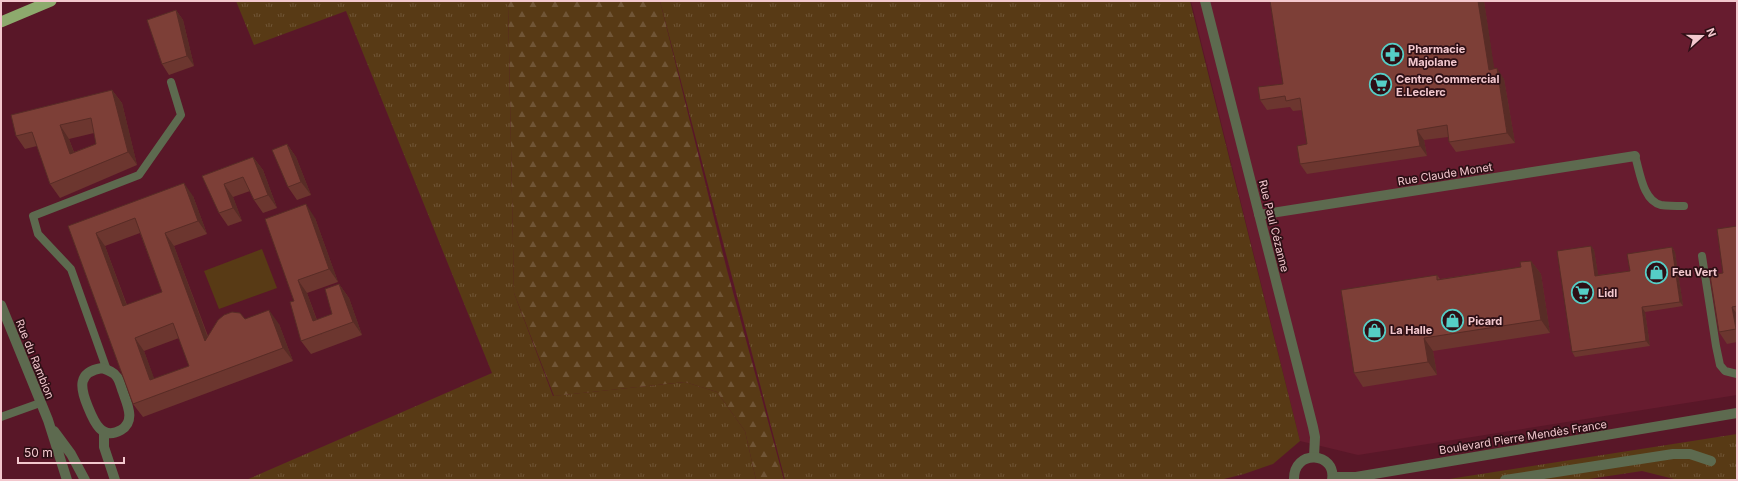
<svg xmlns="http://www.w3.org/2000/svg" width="1738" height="481" font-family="Inter,sans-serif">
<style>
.built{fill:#671c2f}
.grass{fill:url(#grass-tufts)}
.forest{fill:url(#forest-firs)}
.green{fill:#583a15}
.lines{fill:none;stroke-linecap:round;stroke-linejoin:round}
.service{stroke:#5d6a4f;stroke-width:8}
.pedestrian{stroke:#5d6a4f;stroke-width:10}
.minor{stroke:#5d6a4f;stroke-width:10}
.tertiary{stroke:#5d6a4f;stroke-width:10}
.trunk{stroke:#8daa6d;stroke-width:11}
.wall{fill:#6c362f;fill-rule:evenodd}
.shaded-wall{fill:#582c26}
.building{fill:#7d3f37;stroke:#582c26;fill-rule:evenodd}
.labels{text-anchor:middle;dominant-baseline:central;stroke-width:3.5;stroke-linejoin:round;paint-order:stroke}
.poi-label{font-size:11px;font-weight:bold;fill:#f3c8ce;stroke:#2d0f15;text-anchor:start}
.street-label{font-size:11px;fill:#f3c8ce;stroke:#2d0f15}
</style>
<defs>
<pattern id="grass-tufts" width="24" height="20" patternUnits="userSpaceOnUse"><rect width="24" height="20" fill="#583a15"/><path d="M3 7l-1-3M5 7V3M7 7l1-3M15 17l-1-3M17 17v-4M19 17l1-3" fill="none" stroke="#705536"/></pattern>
<pattern id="forest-firs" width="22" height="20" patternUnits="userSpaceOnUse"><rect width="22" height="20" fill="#583a15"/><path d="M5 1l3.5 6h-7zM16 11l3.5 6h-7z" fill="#705536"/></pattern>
</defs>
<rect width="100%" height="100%" fill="#591728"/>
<path class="built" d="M1191,1H1737V395L1358,455L1300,441Z"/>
<path class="grass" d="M236,1H508L514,293L553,396L685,382L717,392L745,431L756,480H246L492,373L346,11L254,45Z
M660,1H1190L1300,441L1273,464L1244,474L1220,480H785Z
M1737,434V480H1678L1642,471L1582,480L1449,479Z"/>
<path class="forest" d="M508,1H660L727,270L784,480H756L745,431L717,392L685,382L554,396L514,293Z"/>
<path class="green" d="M262,249L277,288L219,309L204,271Z"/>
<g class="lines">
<path class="service" d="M1635,156C1640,172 1643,201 1661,205C1668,206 1676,206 1684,206
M1702,256L1716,346L1720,365L1725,371L1737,374
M107,370L71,269L38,234L33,216L139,175L181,115L171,82
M1,417L40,403"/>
<path class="pedestrian" d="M1505,480L1673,454H1690L1711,461"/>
<path class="minor" d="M1205,1L1313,427L1315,437L1314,457
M1259,215L1635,156
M102,368C108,370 114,372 117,377C120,381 121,387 123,392C127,404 136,421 121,430C102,441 94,422 88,407C80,388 77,372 102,368Z
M104,432V447L115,480"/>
<path class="tertiary" d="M1,305L48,420L67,480
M54,431L71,454L85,480
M1333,477H1356L1737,413
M1294,480C1293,448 1337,452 1332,480"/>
<path class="trunk" d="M1,22L51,1"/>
</g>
<path class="wall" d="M1484,1L1494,69L1504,79L1515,143L1456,152L1449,142L1448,137L1424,140L1427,156L1307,174L1300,164L1307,144L1302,110L1293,111L1290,107L1267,110L1260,100L1283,84Z
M176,10L183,20L194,66L169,75L162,64Z
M112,90L122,103L137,165L60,198L50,184L37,146L25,149L16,136ZM94,133L96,144L74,152L69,139Z
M287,144L296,157L311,195L297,200L288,187Z
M253,157L263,170L277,208L263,213L254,200L250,191L233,197L242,221L228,226L219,213L202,176Z
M193,196L207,234L174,246L208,336L245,319L279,324L293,361L143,417L133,404L68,226ZM140,233L162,292L127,305L105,246ZM179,338L189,366L154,379L144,351Z
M315,218L338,282L307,293L317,320L332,314L339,284L349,298L362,335L311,354L301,341L294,301L265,219Z
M1737,226V342L1727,344L1719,332L1723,273Z
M1591,246L1594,250L1598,275L1630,271L1672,247L1675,252L1683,306L1645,312L1650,346L1575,357L1572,352Z
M1531,261L1541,274L1550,333L1433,351L1437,375L1363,387L1354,373L1437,275L1440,279L1521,267Z"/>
<path class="shaded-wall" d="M1478,1H1484L1496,80L1489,70Z
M176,10L183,20L194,66L187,56Z
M1497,68L1504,79L1515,143L1507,133Z
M112,90L122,103L137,165L128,152Z
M60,125L69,139L79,167L70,154Z
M1417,130L1424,140L1427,156L1420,146Z
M287,144L296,157L311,195L301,182Z
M253,157L263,170L277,208L268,195Z
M184,183L193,196L207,234L198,221Z
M224,184L233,197L242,221L233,208Z
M306,204L315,218L338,282L329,269Z
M96,233L105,246L132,320L123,306Z
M165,233L174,246L214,354L205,341Z
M1591,246L1594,250L1599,280L1595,276Z
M1672,247L1675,252L1683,306L1680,302Z
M1531,261L1541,274L1550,333L1541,320Z
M298,280L307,293L322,335L313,321Z
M339,284L349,298L362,335L353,322Z
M1642,307L1645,312L1650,346L1646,341Z
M1732,307L1737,314V331L1736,329Z
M269,310L279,324L293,361L283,348Z
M135,338L144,351L160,394L150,380Z
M1424,338L1433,351L1437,375L1428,362Z"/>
<path class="building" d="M1270,1H1478L1489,70L1497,68L1507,133L1449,142L1447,125L1417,130L1420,146L1300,164L1297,146L1307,144L1300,98L1286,101L1285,96L1260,100L1258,87L1283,84Z
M176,10L187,56L162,64L147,20Z
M112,90L128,152L50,184L32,132L16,136L11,115ZM91,118L96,144L70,154L60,125Z
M287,144L301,182L288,187L272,150Z
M253,157L268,195L254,200L243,177L224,184L233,208L219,213L202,176Z
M184,183L198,221L165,233L205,341L218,320L224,315L232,312L240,313L245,319L269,310L283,348L133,404L68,226ZM135,218L162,292L123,306L96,233ZM173,323L189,366L150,380L135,338Z
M306,204L329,269L298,280L313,321L332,314L325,289L339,284L353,322L301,341L290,302L294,301L265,219Z
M1737,226V306L1732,307L1736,329L1719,332L1710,275L1723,273L1717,229Z
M1591,246L1595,276L1630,271L1627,254L1672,247L1680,302L1642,307L1646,341L1572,352L1557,251Z
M1531,261L1541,320L1424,338L1428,362L1354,373L1341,290L1437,275V280L1521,267L1520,262Z"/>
<defs>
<symbol id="pharmacy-ring" viewBox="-11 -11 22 22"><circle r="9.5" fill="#2d0f15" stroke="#55cec6" stroke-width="1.5"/><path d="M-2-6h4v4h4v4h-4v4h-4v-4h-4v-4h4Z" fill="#55cec6"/></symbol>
<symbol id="supermarket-ring" viewBox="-11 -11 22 22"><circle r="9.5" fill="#2d0f15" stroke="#55cec6" stroke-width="1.5"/><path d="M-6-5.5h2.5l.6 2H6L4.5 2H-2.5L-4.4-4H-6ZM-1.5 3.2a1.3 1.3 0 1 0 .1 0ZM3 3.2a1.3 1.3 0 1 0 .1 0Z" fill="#55cec6"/></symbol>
<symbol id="shop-ring" viewBox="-11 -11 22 22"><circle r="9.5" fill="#2d0f15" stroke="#55cec6" stroke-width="1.5"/><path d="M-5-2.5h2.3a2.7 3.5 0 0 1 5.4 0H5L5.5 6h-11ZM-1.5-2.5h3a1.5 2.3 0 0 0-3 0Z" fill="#55cec6"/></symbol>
</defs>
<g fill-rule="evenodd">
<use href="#pharmacy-ring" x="1380" y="42" width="25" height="25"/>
<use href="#supermarket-ring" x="1368" y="72" width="25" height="25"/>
<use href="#shop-ring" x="1644" y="260" width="25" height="25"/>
<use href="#supermarket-ring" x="1570" y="280" width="25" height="25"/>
<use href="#shop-ring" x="1440" y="308" width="25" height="25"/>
<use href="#shop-ring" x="1362" y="318" width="25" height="25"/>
</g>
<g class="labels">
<g class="poi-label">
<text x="1408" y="49">Pharmacie<tspan x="1408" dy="13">Majolane</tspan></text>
<text x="1396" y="79">Centre Commercial<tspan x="1396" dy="13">E.Leclerc</tspan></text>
<text x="1672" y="272">Feu Vert</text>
<text x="1598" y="293">Lidl</text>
<text x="1468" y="321">Picard</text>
<text x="1390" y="330">La Halle</text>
</g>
<g class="street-label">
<text transform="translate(1445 174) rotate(-9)">Rue Claude Monet</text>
<text transform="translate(1274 226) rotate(76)">Rue Paul Cézanne</text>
<text transform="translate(35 359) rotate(68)">Rue du Rambion</text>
<text transform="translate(1523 437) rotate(-9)">Boulevard Pierre Mendès France</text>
</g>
</g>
<rect width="1738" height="481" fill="none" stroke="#f3c8ce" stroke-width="4"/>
<g transform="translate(1702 36) rotate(69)" stroke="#2d0f15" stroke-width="3" paint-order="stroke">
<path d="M0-3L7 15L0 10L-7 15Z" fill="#f3c8ce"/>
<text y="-6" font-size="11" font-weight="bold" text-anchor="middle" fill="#f3c8ce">N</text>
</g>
<path d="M18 457v6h106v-6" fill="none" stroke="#f3c8ce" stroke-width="2"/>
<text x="24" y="457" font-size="12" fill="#f3c8ce" stroke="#2d0f15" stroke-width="3" paint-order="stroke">50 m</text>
</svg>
